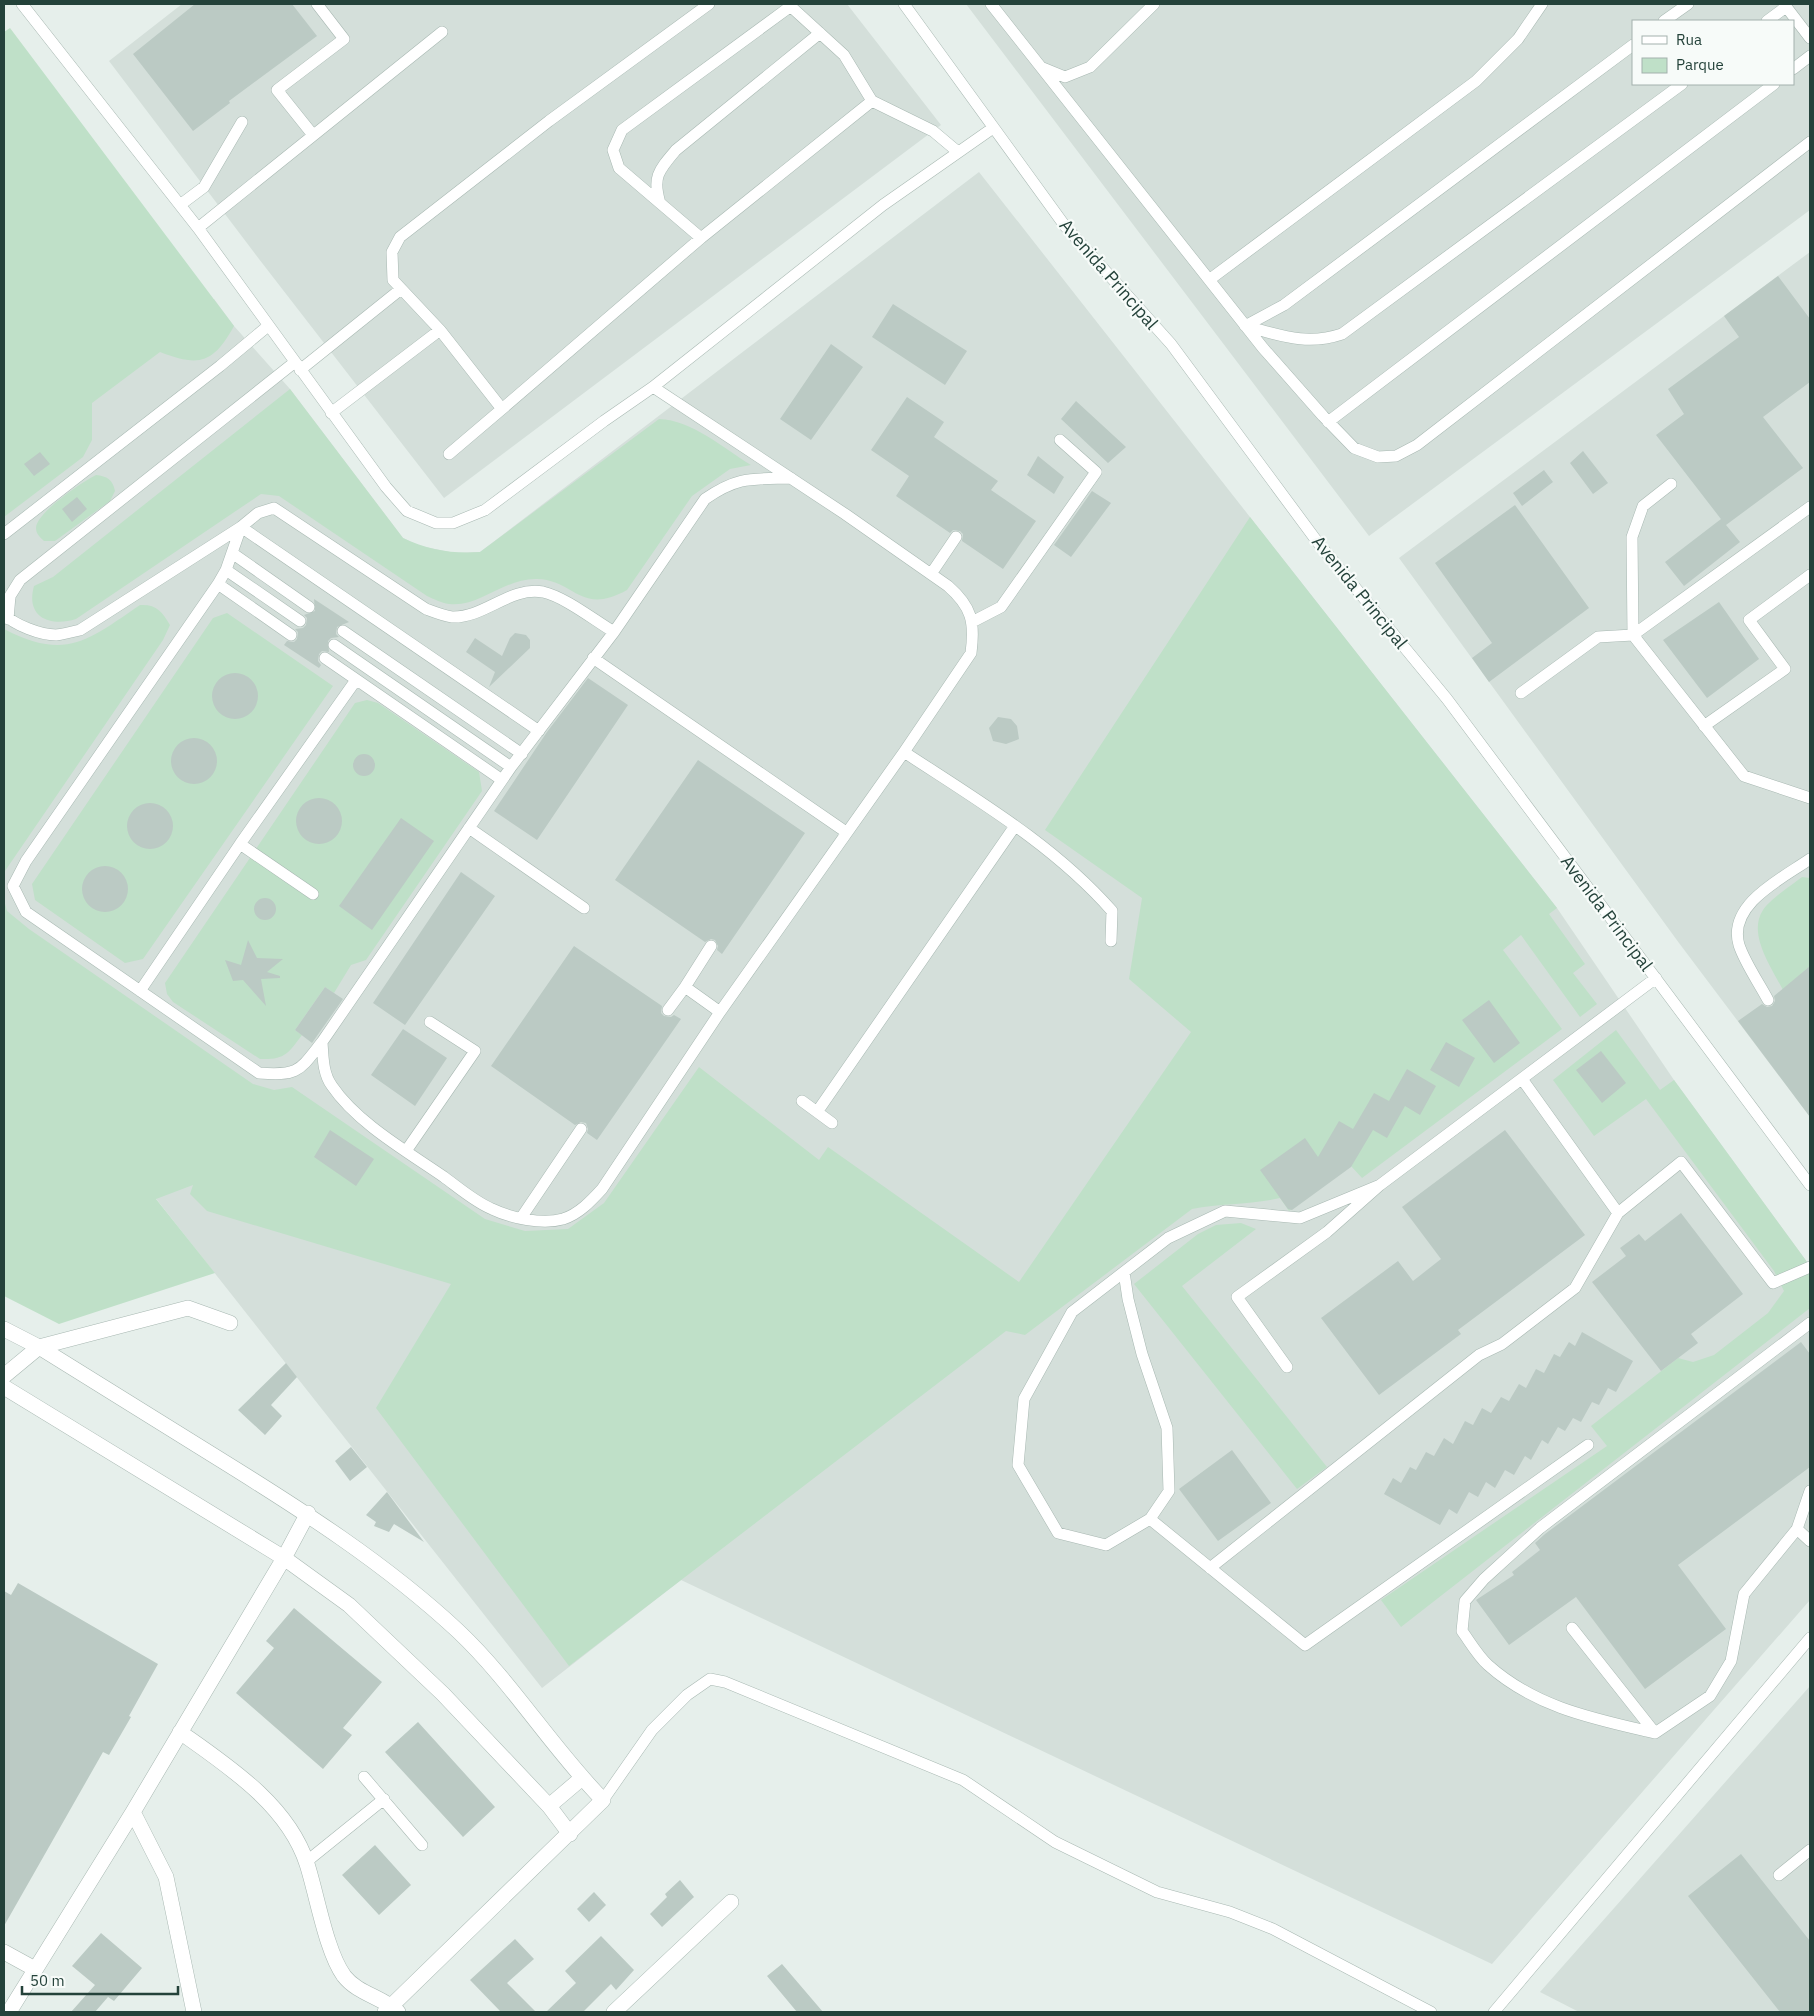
<svg xmlns="http://www.w3.org/2000/svg" width="1814" height="2016" font-family="'IBM Plex Sans',sans-serif">
<style>
.built{fill:#d4dfda;fill-rule:evenodd}
.green{fill:#bfe0c8}
.building{fill:#bbcac4}
.lines{fill:none;stroke-linecap:round;stroke-linejoin:round}
.lane-casing{stroke:#a8b8b2;stroke-width:12}
.street-casing{stroke:#a8b8b2;stroke-width:16}
.lane{stroke:#fff;stroke-width:11}
.street{stroke:#fff;stroke-width:15}
.labels{text-anchor:middle;dominant-baseline:central;stroke-width:4.5;stroke-linejoin:round;paint-order:stroke}
.street-label{font-size:18px;fill:#24423a;stroke:#f7fbf9}
</style>
<rect width="100%" height="100%" fill="#e6efeb"/>
<path class="built" d="M182,4H847L941,125L444,498L259,259L109,61Z
M966,4H1810V210L1369,536ZM1633,21H1793V84H1633Z
M979,172L1557,908L1674,1080L1810,1266V1600L1492,1964L681,1580L542,1688L4,1006V460L214,299L234,326L290,389L403,538L420,546L455,553L480,552Z
M1810,252V1117L1679,943L1399,558Z
M1810,1686V2012H1579L1540,1992Z"/>
<path class="green" d="M10,28L234,326C213,364 199,367 160,352L92,403V440L83,457L4,517V32Z
M290,389L403,538C428,550 453,554 480,552L659,419C692,420 723,448 751,465L730,469L692,496L627,590C580,616 575,580 537,579C504,578 479,608 449,604C441,603 434,599 427,596L279,496L261,494L76,619C51,627 25,618 34,586L53,577Z
M96,475C107,476 113,480 115,491L110,501L55,541H44C40,537 36,534 36,528C36,513 82,482 96,475Z
M1250,517L1557,908L1549,914L1585,964L1573,973L1597,1004L1580,1017L1521,935L1503,950L1562,1029L1362,1178L1351,1166L1289,1211L1280,1198C1250,1205 1221,1203 1192,1209L1025,1335L1006,1331L569,1666L376,1408L451,1284L207,1211L190,1194L193,1185L156,1199L215,1273L59,1324L4,1296V900L7,911L29,929L253,1084L274,1090L292,1087L485,1219L525,1231L568,1229L604,1203L699,1067L819,1160L828,1147L1019,1282L1191,1032L1129,979L1142,898L1045,830Z
M140,605C156,604 162,611 170,625L163,640L5,871L4,878V629C66,661 87,641 140,605Z
M227,613L333,686L143,959L125,963L35,900L32,884L213,618Z
M367,700L378,703L479,772L482,791L366,960L351,965L334,993L325,987L295,1030L302,1035C288,1054 284,1060 260,1059L173,1002L167,994L165,983L355,703Z
M1802,877L1810,878V966L1783,990C1772,968 1747,934 1763,910C1770,899 1792,885 1802,877Z
M1616,1030L1660,1090L1674,1080L1810,1266V1308L1401,1627L1381,1600L1607,1446L1591,1426L1678,1358L1693,1362L1714,1355L1768,1313L1784,1291L1774,1271L1646,1099L1594,1136L1553,1080Z
M1241,1223L1256,1229L1182,1286L1327,1467L1297,1489L1134,1284L1198,1234L1216,1225Z"/>
<path class="building" d="M195,4H292L317,36L229,101L230,103L193,131L133,54Z
M1778,276L1810,319V382L1763,417L1803,468L1726,525L1740,542L1684,586L1665,562L1721,519L1724,523L1656,435L1684,414L1668,389L1739,337L1724,316Z
M893,304L967,351L945,385L872,337Z
M831,344L863,367L811,440L780,419Z
M907,397L944,422L934,437L998,481L991,490L1036,521L1003,569L962,541L963,534L960,531L953,530L950,533L896,496L909,476L871,450Z
M1076,401L1126,447L1108,463L1061,419Z
M1583,451L1608,483L1593,494L1570,463Z
M40,452L50,464L34,476L24,464Z
M1038,456L1064,477L1054,494L1027,475Z
M1544,470L1553,482L1522,506L1513,493Z
M1092,491L1111,503L1071,557L1054,545Z
M77,497L87,509L72,522L62,509Z
M1515,505L1589,608L1489,682L1472,658L1492,643L1435,563Z
M314,599L349,622L337,627L336,634L339,637L331,638L328,641L329,652L322,651L319,654L318,661L321,665L319,668L284,645L287,641L294,642L297,639L298,632L295,629L303,628L306,625L307,618L304,615L315,611Z
M1719,602L1759,659L1707,698L1663,640Z
M515,633L526,635L530,640V648L489,687L495,672L466,652L475,638L502,656L510,638Z
M212 696a23 23 0 1 1 46 0a23 23 0 1 1-46 0Z
M588,678L628,705L537,840L494,811L547,732Z
M998,717L1011,719L1017,726L1019,739L1006,744L993,741L989,728Z
M171 761a23 23 0 1 1 46 0a23 23 0 1 1-46 0Z
M353 765a11 11 0 1 1 22 0a11 11 0 1 1-22 0Z
M698,760L805,833L722,954L717,950L718,946L715,940L711,939L705,942L615,880Z
M296 821a23 23 0 1 1 46 0a23 23 0 1 1-46 0Z
M127 826a23 23 0 1 1 46 0a23 23 0 1 1-46 0Z
M401,818L434,841L372,930L339,906Z
M82 889a23 23 0 1 1 46 0a23 23 0 1 1-46 0Z
M461,872L495,896L405,1025L373,1003Z
M254 909a11 11 0 1 1 22 0a11 11 0 1 1-22 0Z
M248,940L257,958L283,959L267,972L280,976V978L261,979L266,1006L243,980L233,981L225,960L241,965Z
M574,946L662,1006L661,1013L664,1016L671,1017L674,1015L681,1019L597,1140L587,1133L588,1129L586,1123L581,1122L575,1125L491,1066Z
M1810,966V1117L1738,1021L1762,1004L1767,1007L1772,1006L1775,1001L1774,996Z
M325,987L343,999L312,1043L295,1030Z
M1489,1000L1520,1043L1494,1063L1462,1020Z
M403,1029L447,1058L415,1106L371,1075Z
M1446,1042L1475,1058L1459,1087L1430,1070Z
M1601,1051L1626,1083L1602,1103L1576,1070Z
M1407,1069L1436,1086L1420,1115L1405,1106L1387,1138L1373,1130L1351,1167L1292,1210L1288,1209L1260,1170L1305,1138L1318,1157L1339,1121L1353,1129L1374,1093L1389,1101Z
M330,1130L374,1159L356,1186L314,1157Z
M1505,1130L1585,1235L1458,1330L1461,1334L1379,1395L1321,1318L1398,1261L1413,1281L1441,1259L1402,1207Z
M1681,1213L1743,1294L1691,1334L1698,1343L1661,1371L1592,1282L1626,1256L1620,1248L1639,1234L1645,1241Z
M1582,1332L1633,1361L1616,1392L1608,1388L1599,1405L1592,1402L1581,1422L1573,1418L1565,1431L1558,1427L1548,1444L1542,1440L1531,1460L1525,1456L1514,1475L1505,1470L1495,1488L1486,1482L1478,1497L1469,1492L1457,1514L1449,1509L1440,1525L1384,1494L1393,1478L1401,1483L1410,1467L1416,1470L1426,1452L1434,1456L1444,1438L1453,1444L1465,1421L1473,1425L1482,1408L1491,1413L1501,1397L1509,1401L1519,1384L1526,1388L1536,1369L1544,1373L1554,1354L1560,1357L1569,1342L1575,1346Z
M1801,1342L1810,1354V1467L1678,1565L1726,1629L1645,1689L1576,1597L1509,1645L1476,1600L1514,1575L1512,1572L1540,1550L1535,1543L1545,1534Z
M286,1363L297,1377L271,1405L282,1416L265,1435L238,1410Z
M351,1447L367,1467L350,1481L335,1461Z
M1232,1450L1271,1503L1218,1541L1179,1489Z
M386,1493L387,1492L424,1542L394,1524L389,1532L374,1526L376,1522L366,1515Z
M18,1583L158,1664L129,1716L131,1717L109,1755L103,1752L4,1926V1591L11,1595Z
M294,1608L382,1682L343,1728L352,1735L323,1769L236,1693L274,1648L266,1641Z
M418,1722L495,1807L463,1837L385,1752Z
M375,1845L411,1885L379,1915L342,1875Z
M1741,1854L1810,1941V2012H1780L1688,1896Z
M680,1880L694,1897L662,1927L650,1914L667,1897L665,1894Z
M594,1892L606,1905L589,1922L577,1909Z
M101,1933L142,1968L114,2001L108,1997L95,2012H71L95,1985L72,1966Z
M601,1936L634,1970L616,1990L611,1984L583,2012H546L576,1983L565,1971Z
M515,1939L534,1959L507,1983L536,2012H501L470,1980Z
M782,1964L823,2012H797L767,1976Z"/>
<g class="lines">
<defs>
<path id="lane" d="M22,4L198,228L386,487L407,511L436,523H453L485,510L604,421L653,387L883,205L993,128
M788,4L844,55L872,101
M904,4L1065,226L1171,344L1316,540L1447,699L1810,1185
M991,4L1263,348L1323,416L1354,448L1378,457L1396,456L1417,445L1810,142
M1784,4L1810,38
M1664,21L1688,4
M1767,21L1786,7
M1043,68L1065,77L1090,67L1154,4
M1793,69L1810,56
M313,135L277,90L344,39L317,4
M660,203C652,177 659,170 676,150L820,33
M180,205L204,187L242,122
M198,228L442,32
M701,238L619,168L613,150L622,130L791,6
M1209,280L1476,81L1518,39L1542,4
M1245,326C1280,335 1306,346 1342,334L1682,84
M1245,326L1284,305L1633,45
M300,370L401,289
M653,387L845,514L948,586C972,607 975,622 971,653L904,752L720,1012L602,1189C591,1201 579,1214 563,1219C542,1225 511,1218 492,1209C475,1202 459,1188 444,1177C408,1152 357,1123 332,1086C323,1074 323,1057 322,1042L511,767L614,632L705,499C738,476 752,479 791,478
M502,409L701,238L872,101L933,131L958,152
M331,413L440,330
M1328,422L1774,84
M449,454L502,409L440,330L393,280L392,252L400,237L549,121L709,4
M1671,484L1643,506L1632,537L1633,635L1744,776L1810,798
M4,534L220,366L268,326
M232,553L309,607
M226,570L300,621
M931,574L956,537
M218,584L291,635
M4,614C14,625 41,635 56,635C64,634 72,632 80,630L241,527L258,513L274,508L426,609C434,612 444,616 452,617C485,618 510,586 543,592C565,597 594,620 614,632
M8,619L10,596L20,580L295,362
M972,622L1001,607L1096,472L1060,440
M343,631L522,754
M334,645L511,767
M325,658L502,780
M593,658L846,832
M1521,693L1598,637L1633,635L1810,507
M1704,726L1785,669L1749,620L1810,575
M904,752C977,800 1054,845 1112,911L1111,941
M469,828L584,908
M313,894L240,844L356,680
M685,987L711,946
M140,991L240,844
M1768,1000C1759,983 1745,963 1739,945C1727,904 1783,878 1810,859
M668,1010L685,987L720,1012
M322,1042C299,1071 299,1076 259,1073L26,912L13,886L26,861L218,584L226,570L241,527L539,731
M802,1101L832,1123
M817,1112L1015,826
M406,1151L475,1051L430,1022
M1618,1213L1681,1162L1773,1283L1810,1267
M521,1218L581,1129
M1124,1272L1128,1299L1142,1354L1167,1428L1169,1491L1150,1519L1106,1545L1058,1533L1018,1465L1024,1399L1072,1312L1168,1238L1225,1211L1300,1218L1380,1185
M1810,1323L1540,1528L1484,1579L1465,1601L1462,1631C1470,1642 1478,1656 1488,1665C1536,1708 1595,1719 1655,1733L1710,1696L1731,1661L1744,1594L1797,1529L1810,1491
M1287,1367L1237,1297L1327,1232L1380,1185L1656,978
M1150,1519L1305,1645L1588,1445
M1797,1529L1810,1541
M1210,1568L1479,1355L1502,1344L1575,1288L1618,1213L1522,1079
M1572,1628L1655,1733
M364,1777L422,1845
M603,1800L652,1730L687,1695L710,1679L725,1682L963,1780L1055,1842L1157,1892L1230,1912L1273,1929L1431,2012
M306,1862L384,1799
M1779,1875L1810,1850
M1494,2012L1810,1638"/>
<path id="street" d="M4,1329L39,1347C98,1384 157,1420 216,1457C300,1509 385,1563 458,1631C512,1682 551,1747 603,1800L385,2012
M4,1376L39,1347L188,1308L230,1323
M4,1387L284,1558L349,1605L443,1694L549,1806L570,1834
M180,1732C228,1766 288,1805 307,1864C317,1895 326,1951 344,1976C358,1994 383,1997 398,2012
M549,1806L582,1778
M133,1812L166,1877L194,2012
M4,1952L35,1969
M9,2012L133,1812L284,1558L308,1513
M614,2012L731,1902"/>
</defs>
<use href="#lane" class="lane-casing"/>
<use href="#street" class="street-casing"/>
<use href="#lane" class="lane"/>
<use href="#street" class="street"/>
</g>
<g class="labels">
<g class="street-label">
<text transform="translate(1109 274) rotate(49)">Avenida Principal</text>
<text transform="translate(1360 592) rotate(51)">Avenida Principal</text>
<text transform="translate(1607 913) rotate(53)">Avenida Principal</text>
</g>
</g>
<rect width="1814" height="2016" fill="none" stroke="#24423a" stroke-width="10"/>
<rect x="1632" y="20" width="162" height="65" fill="#f7fbf9" stroke="#a3b1ad"/>
<rect x="1642" y="36" width="25" height="8" fill="#ffffff" stroke="#a3b1ad"/>
<text x="1676" y="45" font-size="15" fill="#24423a">Rua</text>
<rect x="1642" y="58" width="25" height="15" fill="#bfe0c8" stroke="#a3b1ad"/>
<text x="1676" y="70" font-size="15" fill="#24423a">Parque</text>
<path d="M22 1986v8h156v-8" fill="none" stroke="#24423a" stroke-width="2.5"/>
<text x="30" y="1986" font-size="15" fill="#24423a" stroke="#f7fbf9" stroke-width="4" paint-order="stroke">50 m</text>
</svg>
